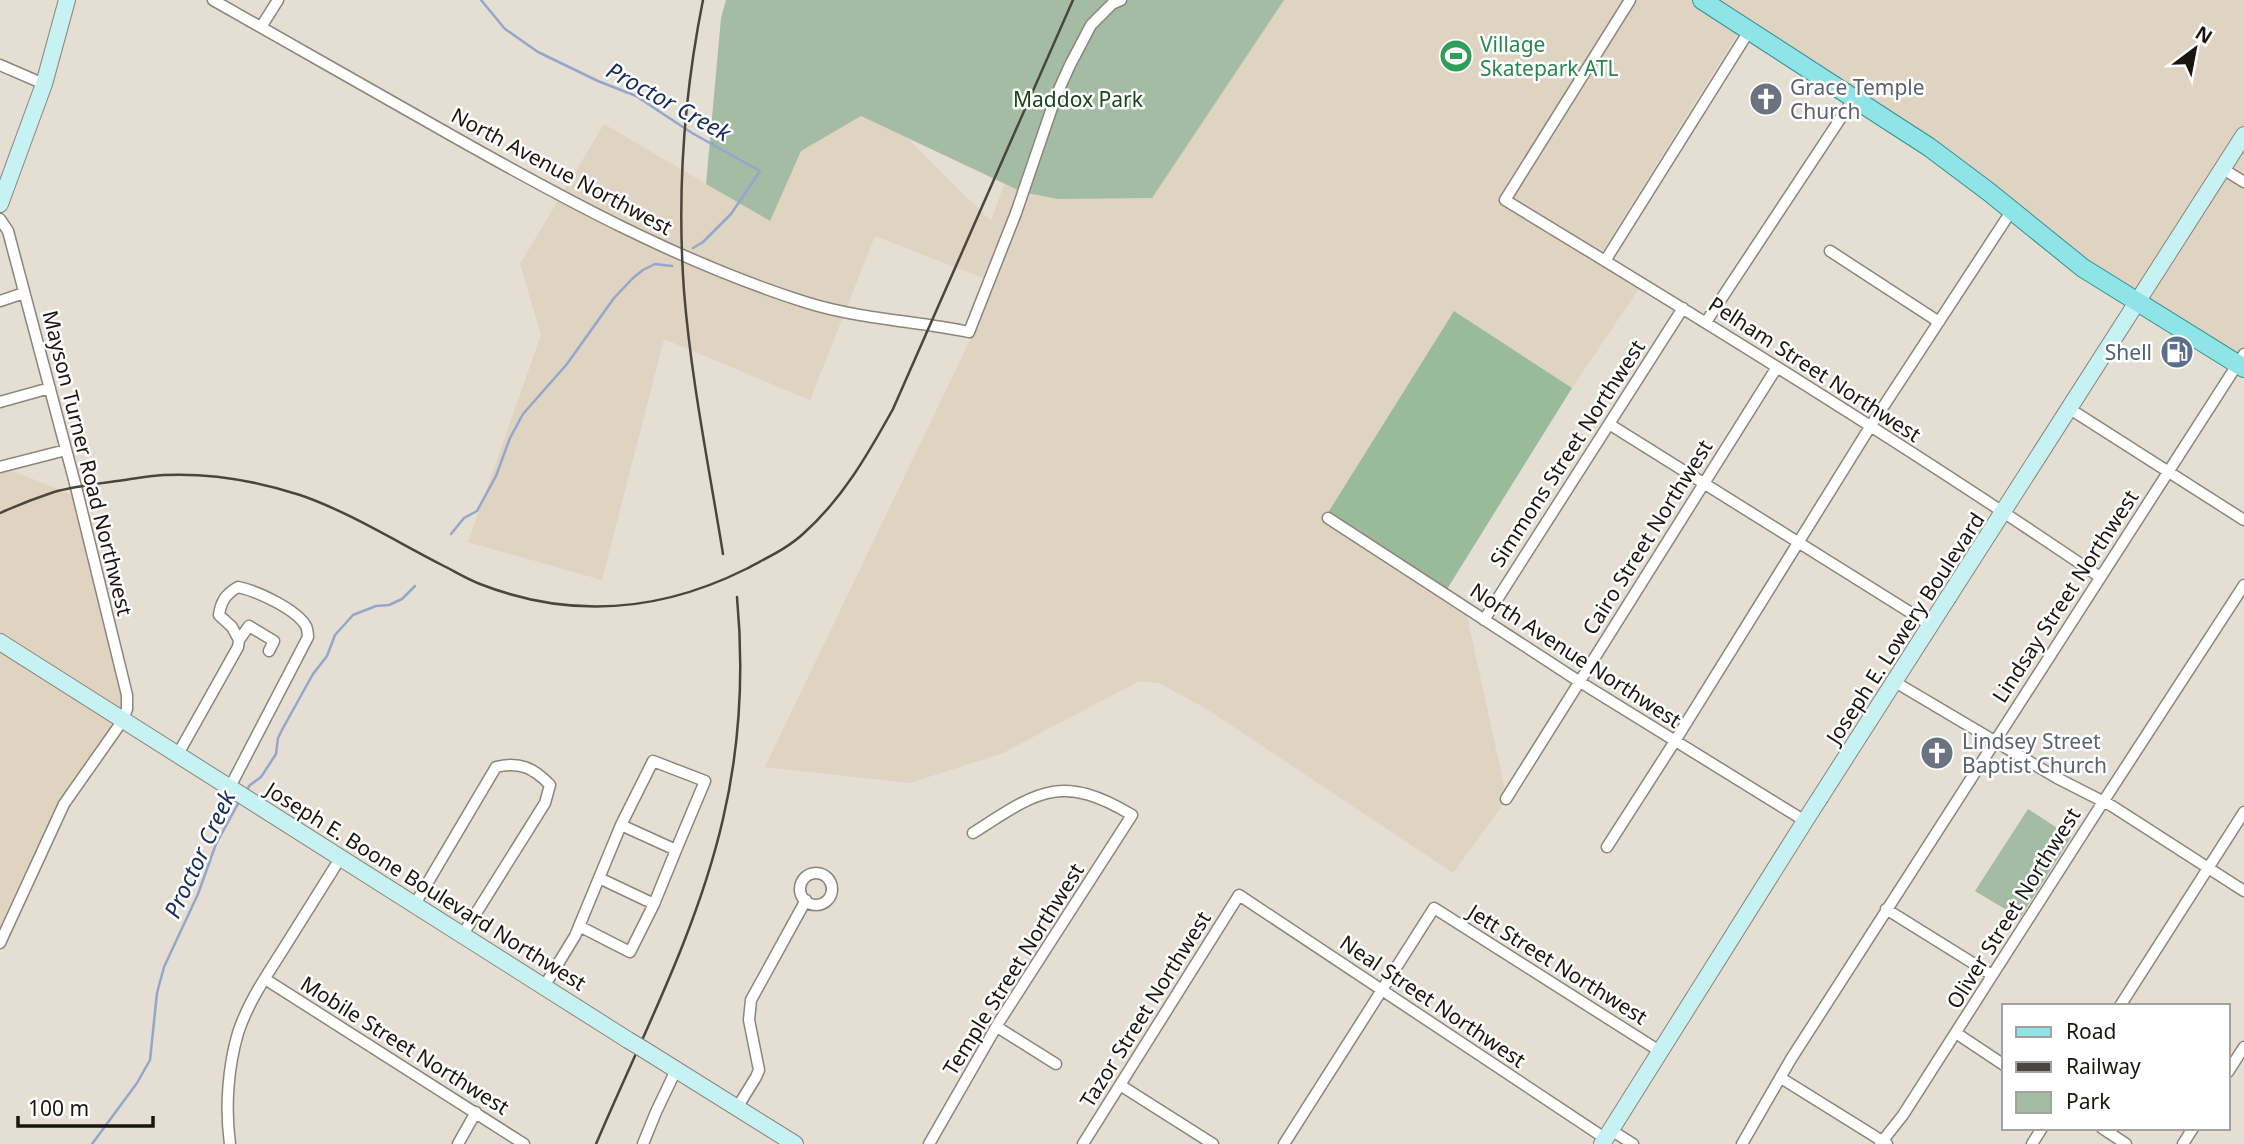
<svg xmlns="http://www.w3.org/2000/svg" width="2244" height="1144" font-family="'Noto Sans',sans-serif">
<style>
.commercial{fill:#e0d4c0}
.built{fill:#dfd3c2}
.green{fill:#a4bba4}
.forest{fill:#9b9}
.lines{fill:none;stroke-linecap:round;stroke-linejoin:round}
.stream{stroke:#93a7cd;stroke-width:2.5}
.street-casing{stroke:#8c857b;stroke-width:13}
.secondary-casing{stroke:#8c857b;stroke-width:18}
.primary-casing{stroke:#349091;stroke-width:20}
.street{stroke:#fff;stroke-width:10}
.secondary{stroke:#c7f2f3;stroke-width:16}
.primary{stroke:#8ee4e6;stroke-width:18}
.rail{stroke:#49453f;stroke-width:2.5}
.secondary-bridge-casing{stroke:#8c857b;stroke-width:18;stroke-linecap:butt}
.secondary-bridge{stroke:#c7f2f3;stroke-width:16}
.labels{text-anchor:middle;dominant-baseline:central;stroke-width:5;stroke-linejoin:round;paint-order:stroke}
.leisure-label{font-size:21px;fill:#27864d;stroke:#fff;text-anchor:start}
.worship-label{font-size:21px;fill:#5b616d;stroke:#fff;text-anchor:start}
.park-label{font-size:21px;fill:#164619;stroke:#fff}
.street-label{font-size:21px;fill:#191612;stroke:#fff}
.service-label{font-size:21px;fill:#4e5e75;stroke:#fff;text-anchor:end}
.water-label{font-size:23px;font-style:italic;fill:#152c5b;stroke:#fff}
</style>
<rect width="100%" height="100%" fill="#e5ded3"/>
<path class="commercial" d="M0,466L78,497L127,710L57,815L0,939Z"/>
<path class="built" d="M1255,0H2244V357L2078,256L2006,194L1961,160L1897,115L1746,20L1597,260L1640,287L1572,388L1454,311L1324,519L1465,607L1507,799L1453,873L1205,708L1159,683L1139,681L1003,753L910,783L765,767L971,338L991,281L875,236L810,400L664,339L602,580L468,542L541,335L520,264L604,124L769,221L801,151L861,116L907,138L991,221L1009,171Z"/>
<path class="green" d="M726,0H1284L1152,198L1058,199L1022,192L861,116L801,151L770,221L706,184L721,18Z
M2028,809L2071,837L2020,918L1975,891Z"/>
<path class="forest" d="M1454,311L1572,388L1444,594L1324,519Z"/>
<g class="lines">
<path class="stream" d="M481,0L505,29L538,52L598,81L636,96L692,133L760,171L731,214L703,242L693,248
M451,534L464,518L477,511L496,476L510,438L523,414L567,364L614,298L633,278L643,270L655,264L672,266
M246,791L250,785L261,777L276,754L278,738L283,728L313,674L327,656L335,635L353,615L376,606L389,605L402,599L415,586
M92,1144L137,1083L150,1060L157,993L164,967L198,894L216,844L239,802"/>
<defs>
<path id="street" d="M213,0C292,45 370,89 449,134C564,199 681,263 808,303C860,319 916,321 969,332L1016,213L1056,96L1070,65L1091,25L1112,4L1121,0
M1630,0L1505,200C1706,322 1906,445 2100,577
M261,27L278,0
M0,65L44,84
M2223,169L2244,182
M0,219L8,231L76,487L127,695V709L123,720L64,804L0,943
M1830,251L1939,322
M1605,261L1749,31
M0,301L24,293
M1706,322L1854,98
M0,402L50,388
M2070,409L2244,520
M1609,424L1932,626
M0,467L66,450
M1328,518L1580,682L1805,821
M1484,620L1683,308
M239,640L249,626L274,641L269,651
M1895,682L2057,778L2112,806L2244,891
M178,754L238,647L239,640L232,627L219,615C221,601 226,594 238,587C257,591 296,609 306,626C307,627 308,635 308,637L230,787
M1506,799L1777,367
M621,825L676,850L654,904
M1607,847L1675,741L1870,427L2012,210
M800 889a16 16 0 1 1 32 0a16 16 0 1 1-32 0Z
M415,904L496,767C519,761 534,768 550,785L545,803L463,934
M1886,909L1992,975
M579,926L630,952L654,904L599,878
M265,979L524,1144
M545,985L575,936L621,825L653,761L705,781L676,850
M2120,1006L2244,812
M997,1027L1056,1064
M1956,1033L2004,1065
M2228,1072L2244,1047
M1781,1078L1887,1144
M1120,1085L1213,1144
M737,1108L756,1077L759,1070L749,1020L751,1000L806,900
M2102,1128L2126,1144
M1611,1130L1633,1144
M230,1144C225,1108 228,1067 238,1033C248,1002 267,975 284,948C303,918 322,887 341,857
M458,1144L476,1112
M643,1144L656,1112L676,1070
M929,1144L999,1022L1132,815C1060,772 1037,792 973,833
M1083,1144L1239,895L1606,1139
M1284,1144L1434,908L1661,1052
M1742,1144L1791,1059L2244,354
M1880,1144L1903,1115L2103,802L2244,585
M2032,1144L2042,1128
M2183,1144L2193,1128"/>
<path id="secondary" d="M0,204L44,84L67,0
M0,642L628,1040
M643,1049L795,1144
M1602,1144L1805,821L2244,135"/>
<path id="primary" d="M1702,0L1929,147L1989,192L2083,268L2244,368"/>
</defs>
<use href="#street" class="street-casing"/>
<use href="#secondary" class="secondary-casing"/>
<use href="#primary" class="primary-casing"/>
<use href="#street" class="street"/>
<use href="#secondary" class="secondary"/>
<use href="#primary" class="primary"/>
<path class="rail" d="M703,0C684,95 677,194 684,291C691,379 709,467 723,554
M0,513C18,505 36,498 54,492C75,486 96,484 117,481C132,479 148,476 164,475C209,473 257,481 300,495C347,511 397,542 442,565C454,571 467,579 480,584C570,619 660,612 746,569C766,558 787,549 804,533C843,498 868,454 893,409L1073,0
M596,1144C641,1038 697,932 723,819C740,746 744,672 737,597"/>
<defs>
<path id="secondary-bridge" d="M628,1040L643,1049"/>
</defs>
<use href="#secondary-bridge" class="secondary-bridge-casing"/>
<use href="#secondary-bridge" class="secondary-bridge"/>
</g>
<defs>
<symbol id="stadium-disc" viewBox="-11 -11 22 22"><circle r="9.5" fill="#2e9e5b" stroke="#fff"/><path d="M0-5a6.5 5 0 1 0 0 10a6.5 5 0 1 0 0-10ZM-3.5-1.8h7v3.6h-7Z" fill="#fff"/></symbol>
<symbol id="church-disc" viewBox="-11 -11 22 22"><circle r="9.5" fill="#6b7280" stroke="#fff"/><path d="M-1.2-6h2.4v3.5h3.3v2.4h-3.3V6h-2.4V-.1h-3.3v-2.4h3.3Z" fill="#fff"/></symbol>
<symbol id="fuel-disc" viewBox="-11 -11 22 22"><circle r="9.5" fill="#5c6f8a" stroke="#fff"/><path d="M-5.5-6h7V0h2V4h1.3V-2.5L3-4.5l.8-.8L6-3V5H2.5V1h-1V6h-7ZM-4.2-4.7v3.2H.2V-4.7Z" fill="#fff"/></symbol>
</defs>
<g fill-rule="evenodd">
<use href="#stadium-disc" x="1437" y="37" width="38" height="38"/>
<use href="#church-disc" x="1747" y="80" width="38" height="38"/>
<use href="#fuel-disc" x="2158" y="333" width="38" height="38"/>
<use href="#church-disc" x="1918" y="734" width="38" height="38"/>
</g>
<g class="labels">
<g class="leisure-label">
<text x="1480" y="44">Village<tspan x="1480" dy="24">Skatepark ATL</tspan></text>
</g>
<g class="worship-label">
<text x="1790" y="87">Grace Temple<tspan x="1790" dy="24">Church</tspan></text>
<text x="1962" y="741">Lindsey Street<tspan x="1962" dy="24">Baptist Church</tspan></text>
</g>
<g class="park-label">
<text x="1078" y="99">Maddox Park</text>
</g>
<g class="street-label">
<text transform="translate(562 171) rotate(28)">North Avenue Northwest</text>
<text transform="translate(1815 369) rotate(33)">Pelham Street Northwest</text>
<text transform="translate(1567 453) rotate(-57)">Simmons Street Northwest</text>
<text transform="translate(88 463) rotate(76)">Mayson Turner Road Northwest</text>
<text transform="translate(1647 537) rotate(-58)">Cairo Street Northwest</text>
<text transform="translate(2065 596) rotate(-57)">Lindsay Street Northwest</text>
<text transform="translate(1905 628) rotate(-57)">Joseph E. Lowery Boulevard</text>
<text transform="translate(1576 655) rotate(33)">North Avenue Northwest</text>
<text transform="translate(426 886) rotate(32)">Joseph E. Boone Boulevard Northwest</text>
<text transform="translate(2013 908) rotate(-58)">Oliver Street Northwest</text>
<text transform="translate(1558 964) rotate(32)">Jett Street Northwest</text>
<text transform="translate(1013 969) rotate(-58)">Temple Street Northwest</text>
<text transform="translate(1433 1001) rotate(34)">Neal Street Northwest</text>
<text transform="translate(1145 1009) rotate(-58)">Tazor Street Northwest</text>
<text transform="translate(405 1045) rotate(32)">Mobile Street Northwest</text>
</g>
<g class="service-label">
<text x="2152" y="352">Shell</text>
</g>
<g class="water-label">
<text transform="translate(669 101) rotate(29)">Proctor Creek</text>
<text transform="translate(199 854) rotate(-65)">Proctor Creek</text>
</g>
</g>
<rect x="2002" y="1004" width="228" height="126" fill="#ffffff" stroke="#a3a2a0" stroke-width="2"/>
<rect x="2016" y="1027" width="35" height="10" fill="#8ee4e6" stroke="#a3a2a0" stroke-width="2"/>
<text x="2066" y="1039" font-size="21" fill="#191612">Road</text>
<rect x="2016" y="1062" width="35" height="10" fill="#49453f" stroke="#a3a2a0" stroke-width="2"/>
<text x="2066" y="1074" font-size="21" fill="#191612">Railway</text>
<rect x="2016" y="1092" width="35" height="21" fill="#a4bba4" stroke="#a3a2a0" stroke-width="2"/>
<text x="2066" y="1109" font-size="21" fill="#191612">Park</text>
<g transform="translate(2195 49) rotate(32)" stroke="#ffffff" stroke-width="5" paint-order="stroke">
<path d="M0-5L12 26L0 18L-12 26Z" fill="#191612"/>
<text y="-10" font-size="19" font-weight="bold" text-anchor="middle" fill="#191612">N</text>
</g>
<path d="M18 1116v10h135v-10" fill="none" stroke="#191612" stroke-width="3.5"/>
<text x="28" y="1116" font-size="21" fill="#191612" stroke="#ffffff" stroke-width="5" paint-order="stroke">100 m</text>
</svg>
